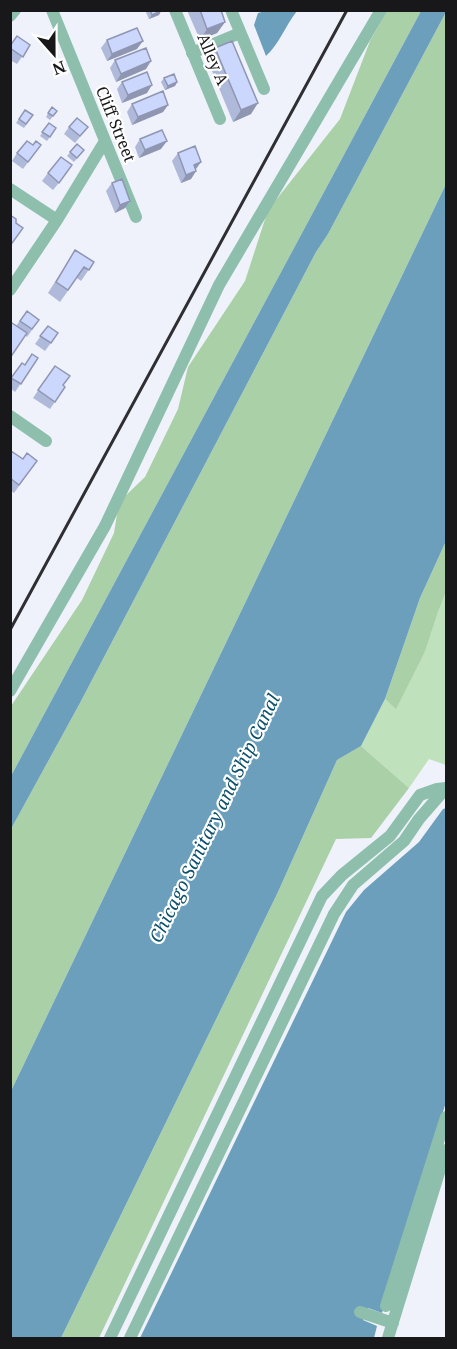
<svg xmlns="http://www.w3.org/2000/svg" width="457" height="1349" font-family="'Noto Serif',serif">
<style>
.green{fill:#bfe1bc}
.forest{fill:#aad0a7}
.water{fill:#6b9fbc}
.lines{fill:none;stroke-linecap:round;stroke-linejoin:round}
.minor{stroke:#8ebfac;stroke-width:12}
.rail{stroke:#2f2f33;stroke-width:3}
.wall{fill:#afb9da}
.shaded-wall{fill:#8f96b2}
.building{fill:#ccd7fe;stroke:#8f96b2;stroke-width:1.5}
.labels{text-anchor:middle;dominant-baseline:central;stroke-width:4.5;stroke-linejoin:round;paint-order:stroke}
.street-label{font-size:16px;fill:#18181b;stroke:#fff}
.water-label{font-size:18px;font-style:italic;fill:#0b506d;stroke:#fff}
</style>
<rect width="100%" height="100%" fill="#eff2fa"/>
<path class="green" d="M446,592V765L429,759L409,788L361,746L385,699L396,708L425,652L438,612Z"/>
<path class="forest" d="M387,11H421L11,776V706L82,600L114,533L119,502L145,477L178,409L188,367L245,281L268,210L340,119L370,41Z
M446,12V184L11,1091V829L80,703L316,252L328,234Z
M446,541V592L438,612L425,652L396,709L385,699L420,598Z
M361,746L409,788L371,838L336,839L99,1338H61L278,892L337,760Z"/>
<path class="water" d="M269,10L297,11C285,26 280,43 266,56L254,25L258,13Z
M421,11H446V12L328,234L316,252L80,703L11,829V776Z
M446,184V541L420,598L385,699L361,746L337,760L278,892L61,1338H11V1091Z
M446,808V1102L382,1313L368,1308L363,1320L377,1326L374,1338H140L346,912L364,890L419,842L443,809Z"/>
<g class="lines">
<path class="minor" d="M52,10L136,217
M175,10L220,119
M231,10L264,89
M10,16L15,10
M192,53L240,33
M10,189L57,220
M10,290L57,220L105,141
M10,416L46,441
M10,691L105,526L219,285L381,10
M386,1306L446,1117
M360,1312L393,1323
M110,1338L322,896L342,875L390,836L420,795L437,789L446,788
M130,1338L334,914L353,885L404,841L419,819L446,788
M388,1338L446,1150"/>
<path class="rail" d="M10,630L347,10"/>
</g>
<path class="wall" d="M145,10H161L159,15L149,19Z
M187,10H221L225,22L217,33L200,40Z
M107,40L137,49L107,61L101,48Z
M10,45H30L17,64L10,60Z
M215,48L251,114L233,122L207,59Z
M115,60L146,69L116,82L110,68Z
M164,78L177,82L175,86L165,90L161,82Z
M122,82L147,93L122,103L117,89Z
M132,104L168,105L163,112L132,125L127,112Z
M52,107L57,111L50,120L46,117Z
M25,110L33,115L24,128L16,123Z
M49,123L56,128L47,141L40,136Z
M69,127H88L75,143L64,134Z
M140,139L161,149L139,158L135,147Z
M77,144L84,150L74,162L67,156Z
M33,145H41L23,169L12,161L17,153Z
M178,153L196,171L191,179L181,183L172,161Z
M48,173H67L53,190L42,181Z
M112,183L130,201L125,208L115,213L106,191Z
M75,250L94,262L81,281L77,278L60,302L48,293Z
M27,311L39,320L27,337L16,326Z
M48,326L58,333L45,351L35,344Z
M38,358L15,392L10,388V379L22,363L25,365Z
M55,366L63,385L65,387L50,409L33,398Z
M11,451L23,459L37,461L14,493L10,490Z"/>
<path class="shaded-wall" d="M161,11L159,15L149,19L152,15Z
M225,22L217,33L200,40L207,29Z
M143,41L137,49L107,61L112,54Z
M151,61L146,69L116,82L121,74Z
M177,82L175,86L165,90L168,86Z
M152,85L147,93L122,103L128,95Z
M258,103L251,114L233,122L241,110Z
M168,105L163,112L132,125L138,117Z
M167,141L161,149L139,158L145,150Z
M201,162L196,169L188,173L194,165Z
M196,171L191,179L181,183L186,175Z
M130,201L125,208L115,213L120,205Z"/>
<path class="building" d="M150,10H161V11L152,15Z
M200,10H221L225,22L207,29Z
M137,28L143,41L112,54L107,40Z
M17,36L30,45L23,57L10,48V46Z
M232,41L258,103L241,110L215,48Z
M146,48L151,61L121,74L115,60Z
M147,72L152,85L128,95L122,82Z
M174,74L177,82L168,86L164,78Z
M163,91L168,105L138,117L132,104Z
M52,107L57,111L53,116L48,113Z
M25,110L33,115L26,124L19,119Z
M77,118L88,127L80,136L69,127Z
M49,123L56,128L50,137L42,132Z
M162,130L167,141L145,150L140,139Z
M27,141L33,145L36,141L41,145L28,162L17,153Z
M77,144L84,150L77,158L70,152Z
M195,146L201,162L194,165L196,171L186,175L178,153Z
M61,157L72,165L59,183L48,173Z
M122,179L130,201L120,205L112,183Z
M10,215L16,219V223L23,228L10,246Z
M75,250L94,262L89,270L84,267L68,290L56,282Z
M27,311L39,320L32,329L20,321Z
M12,323L27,333L10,358V325Z
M48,326L58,333L51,343L40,336Z
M32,354L38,358L21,384L11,378L22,363L25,365Z
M55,366L70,376L63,385L65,387L55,402L38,390Z
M11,451L23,459L27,453L37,461L19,485L10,478Z"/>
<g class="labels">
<g class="street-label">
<text transform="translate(213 59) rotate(67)">Alley A</text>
<text transform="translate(116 124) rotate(68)">Cliff Street</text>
</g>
<g class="water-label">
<text transform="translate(214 818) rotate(-64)">Chicago Sanitary and Ship Canal</text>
</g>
</g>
<rect width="457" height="1349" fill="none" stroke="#18181b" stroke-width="24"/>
<g transform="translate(54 54) rotate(159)" stroke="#ffffff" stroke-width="4.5" paint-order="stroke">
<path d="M0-4.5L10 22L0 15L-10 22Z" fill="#18181b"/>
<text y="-9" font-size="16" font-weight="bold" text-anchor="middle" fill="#18181b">N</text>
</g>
</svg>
